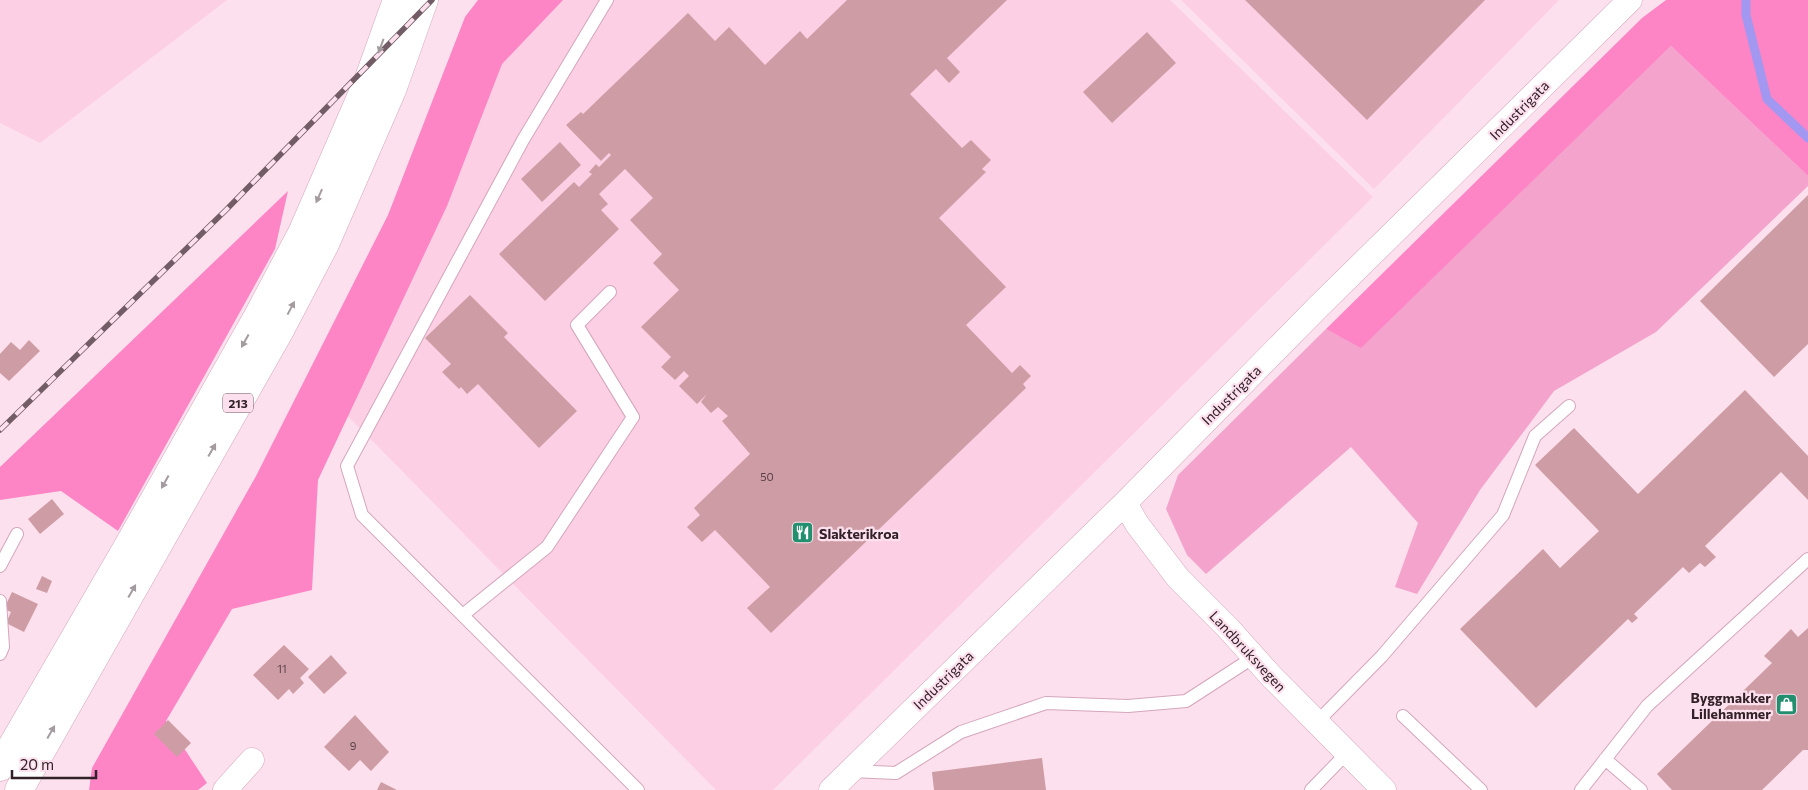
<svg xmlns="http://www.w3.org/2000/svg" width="1808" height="790" font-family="Commissioner,sans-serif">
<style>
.built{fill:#fccfe4}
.green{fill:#f3a3cc}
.forest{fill:#fd85c5}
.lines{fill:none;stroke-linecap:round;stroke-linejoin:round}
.stream{stroke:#a297f1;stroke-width:9}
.building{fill:#ce9ca4}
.lane-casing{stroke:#d4a6bc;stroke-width:14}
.street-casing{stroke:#d4a6bc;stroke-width:25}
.primary-casing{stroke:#d4a6bc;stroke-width:29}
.lane{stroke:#fff;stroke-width:12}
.street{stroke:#fff;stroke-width:24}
.primary{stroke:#fff;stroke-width:28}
.rail-casing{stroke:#725d67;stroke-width:5.5}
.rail{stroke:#fde0ed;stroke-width:4;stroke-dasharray:11;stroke-linecap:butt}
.oneway{fill:#a39b9f}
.labels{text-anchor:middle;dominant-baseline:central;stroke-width:4.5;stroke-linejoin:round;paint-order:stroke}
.number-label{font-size:11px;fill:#594048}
.shield{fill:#fde0ed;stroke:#6f5a64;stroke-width:1}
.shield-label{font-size:12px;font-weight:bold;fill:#322129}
.street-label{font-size:14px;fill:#322129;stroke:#fde0ed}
.poi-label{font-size:14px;font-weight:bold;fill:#322129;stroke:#fde0ed;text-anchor:start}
</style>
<rect width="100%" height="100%" fill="#fde0ed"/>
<path class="built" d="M0,0H227L40,143L0,123Z
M547,0H1170L1373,197L773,790H716L344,412L498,59Z
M1181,0H1559L1374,189Z"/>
<path class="green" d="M1671,46L1808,176V186L1656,332L1554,391L1480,490L1417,594L1395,587L1418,523L1351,447L1206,574L1187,555L1166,509L1178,475L1326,329L1361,347Z"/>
<path class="forest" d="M478,0H563L502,64L447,206L318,480L312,590L232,609L166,721L207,783L198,790H89L92,768L256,476L388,215L465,17Z
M1666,0H1808V176L1671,46L1361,348L1326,329L1642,18Z
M288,191L275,249L118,531L61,491L0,500V467Z"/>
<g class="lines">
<path class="stream" d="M1746,0V15L1767,99L1808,138"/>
</g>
<path class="building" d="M847,0H1007L947,58L960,72L949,83L936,69L910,94L962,148L971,140L991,160L982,169L986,172L939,218L1006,287L966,325L1012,373L1020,365L1031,376L1023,384L1026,388L771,633L747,608L770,587L715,530L702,542L687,527L700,515L694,508L750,454L722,421L728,416L718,407L711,413L701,402L707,394L697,404L679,386L689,376L684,371L675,380L661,367L671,357L641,327L679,290L653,263L662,254L630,220L653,198L625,169L599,194L608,204L601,210L619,229L545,301L499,254L574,182L579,187L592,174L589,172L596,164L599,167L611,155L609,153L601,161L566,125L581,112L583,114L688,13L715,41L729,27L765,65L800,31L807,39Z
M1245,0H1485L1367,120Z
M1147,32L1176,63L1112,123L1083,92Z
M560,142L581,165L542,202L521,179Z
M1808,195V344L1774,377L1700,301Z
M470,295L508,333L504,337L577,411L539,448L478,384L467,394L461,387L459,389L442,372L451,364L425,338Z
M29,340L40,351L9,381L0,373V354L11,342L20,350Z
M1745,390L1808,456V500L1781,472L1705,546L1716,557L1705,567L1700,563L1689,573L1683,567L1634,614L1638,618L1632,623L1628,619L1536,708L1460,629L1543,549L1560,568L1599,531L1535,465L1574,428L1638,494Z
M52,499L64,514L40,534L28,519Z
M42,576L52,581L47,593L36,589Z
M12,592L38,604L24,632L6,623L11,612L4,609Z
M1808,628V750H1803L1762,790H1672L1657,774L1772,663L1764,656L1791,629L1798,637Z
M284,645L309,669L300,678L304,683L293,694L289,689L278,700L253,675Z
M331,655L347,673L324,694L308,677Z
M355,715L389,752L371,771L360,760L349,771L324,747Z
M168,720L191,743L177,757L154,734Z
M1042,758L1046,790H934L932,772Z
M381,782L397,790H377Z"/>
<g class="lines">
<defs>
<path id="lane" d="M607,0L523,140L347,466L362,515L638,790
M0,566L17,534
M0,601L3,647L0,654
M464,614L547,547L633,417L577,325L610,292
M1403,716L1481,790
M1317,722L1382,656L1503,515L1535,436L1569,406
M1605,759L1641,790
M851,771L896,773L961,732L1046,703L1128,706L1186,701L1254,657
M1311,790L1346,754
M1581,790L1647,706L1808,559"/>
<path id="street" d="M1125,503L1137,524L1178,578L1228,628L1271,676L1384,790
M225,790L252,760
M831,790L1125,503L1318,307L1630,0"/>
<path id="primary" d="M0,767L131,541L257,318L302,233L368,81L397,0
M19,790L280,330L325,244L392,90L424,0"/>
</defs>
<use href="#lane" class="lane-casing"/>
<use href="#street" class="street-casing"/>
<use href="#primary" class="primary-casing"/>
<use href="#lane" class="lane"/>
<use href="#street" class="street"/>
<use href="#primary" class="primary"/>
<defs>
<path id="rail" d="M0,430L226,210L432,0"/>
</defs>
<use href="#rail" class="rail-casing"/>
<use href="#rail" class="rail"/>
</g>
<defs><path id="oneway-solid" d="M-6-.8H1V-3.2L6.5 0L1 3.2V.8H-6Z" transform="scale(1.25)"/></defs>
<g class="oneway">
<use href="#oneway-solid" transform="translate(381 46) rotate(110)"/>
<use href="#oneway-solid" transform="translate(319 196) rotate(114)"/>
<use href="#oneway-solid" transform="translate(291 308) rotate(-62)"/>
<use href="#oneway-solid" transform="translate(245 341) rotate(119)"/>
<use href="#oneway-solid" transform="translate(212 450) rotate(-60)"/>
<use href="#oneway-solid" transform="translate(165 482) rotate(119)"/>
<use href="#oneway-solid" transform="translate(132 591) rotate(-60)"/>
<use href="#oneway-solid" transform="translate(51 732) rotate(-60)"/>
</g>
<defs>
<symbol id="restaurant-square" viewBox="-11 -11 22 22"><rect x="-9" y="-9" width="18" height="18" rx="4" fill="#22906f" stroke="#fde0ed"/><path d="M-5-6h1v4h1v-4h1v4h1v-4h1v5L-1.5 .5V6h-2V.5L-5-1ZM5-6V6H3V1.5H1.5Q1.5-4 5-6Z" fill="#fff"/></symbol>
<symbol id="shop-square" viewBox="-11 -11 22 22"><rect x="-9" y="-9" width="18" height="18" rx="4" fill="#22906f" stroke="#fde0ed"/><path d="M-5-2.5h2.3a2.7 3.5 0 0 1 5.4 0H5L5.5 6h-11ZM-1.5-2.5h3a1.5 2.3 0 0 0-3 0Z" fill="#fff"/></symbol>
</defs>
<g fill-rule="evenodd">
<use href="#restaurant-square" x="790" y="520" width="25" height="25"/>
<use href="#shop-square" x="1774" y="692" width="25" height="25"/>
</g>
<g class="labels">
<g class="number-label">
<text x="767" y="476">50</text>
<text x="282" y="668">11</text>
<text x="353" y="745">9</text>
</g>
<rect class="shield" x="223" y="393.5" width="30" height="19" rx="4"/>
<g class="shield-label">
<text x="238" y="403">213</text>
</g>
<g class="street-label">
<text transform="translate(1519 110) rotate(-45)">Industrigata</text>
<text transform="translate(1231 395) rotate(-45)">Industrigata</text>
<text transform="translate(1248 651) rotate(47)">Landbruksvegen</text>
<text transform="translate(943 680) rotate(-44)">Industrigata</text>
</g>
<g class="poi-label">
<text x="819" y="533">Slakterikroa</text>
<text x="1771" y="697" text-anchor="end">Byggmakker<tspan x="1771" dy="16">Lillehammer</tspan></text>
</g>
</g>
<path d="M12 770v8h84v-8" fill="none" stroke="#322129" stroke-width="2.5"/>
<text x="20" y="770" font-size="15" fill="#322129" stroke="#fde0ed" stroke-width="4" paint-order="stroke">20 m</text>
</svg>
